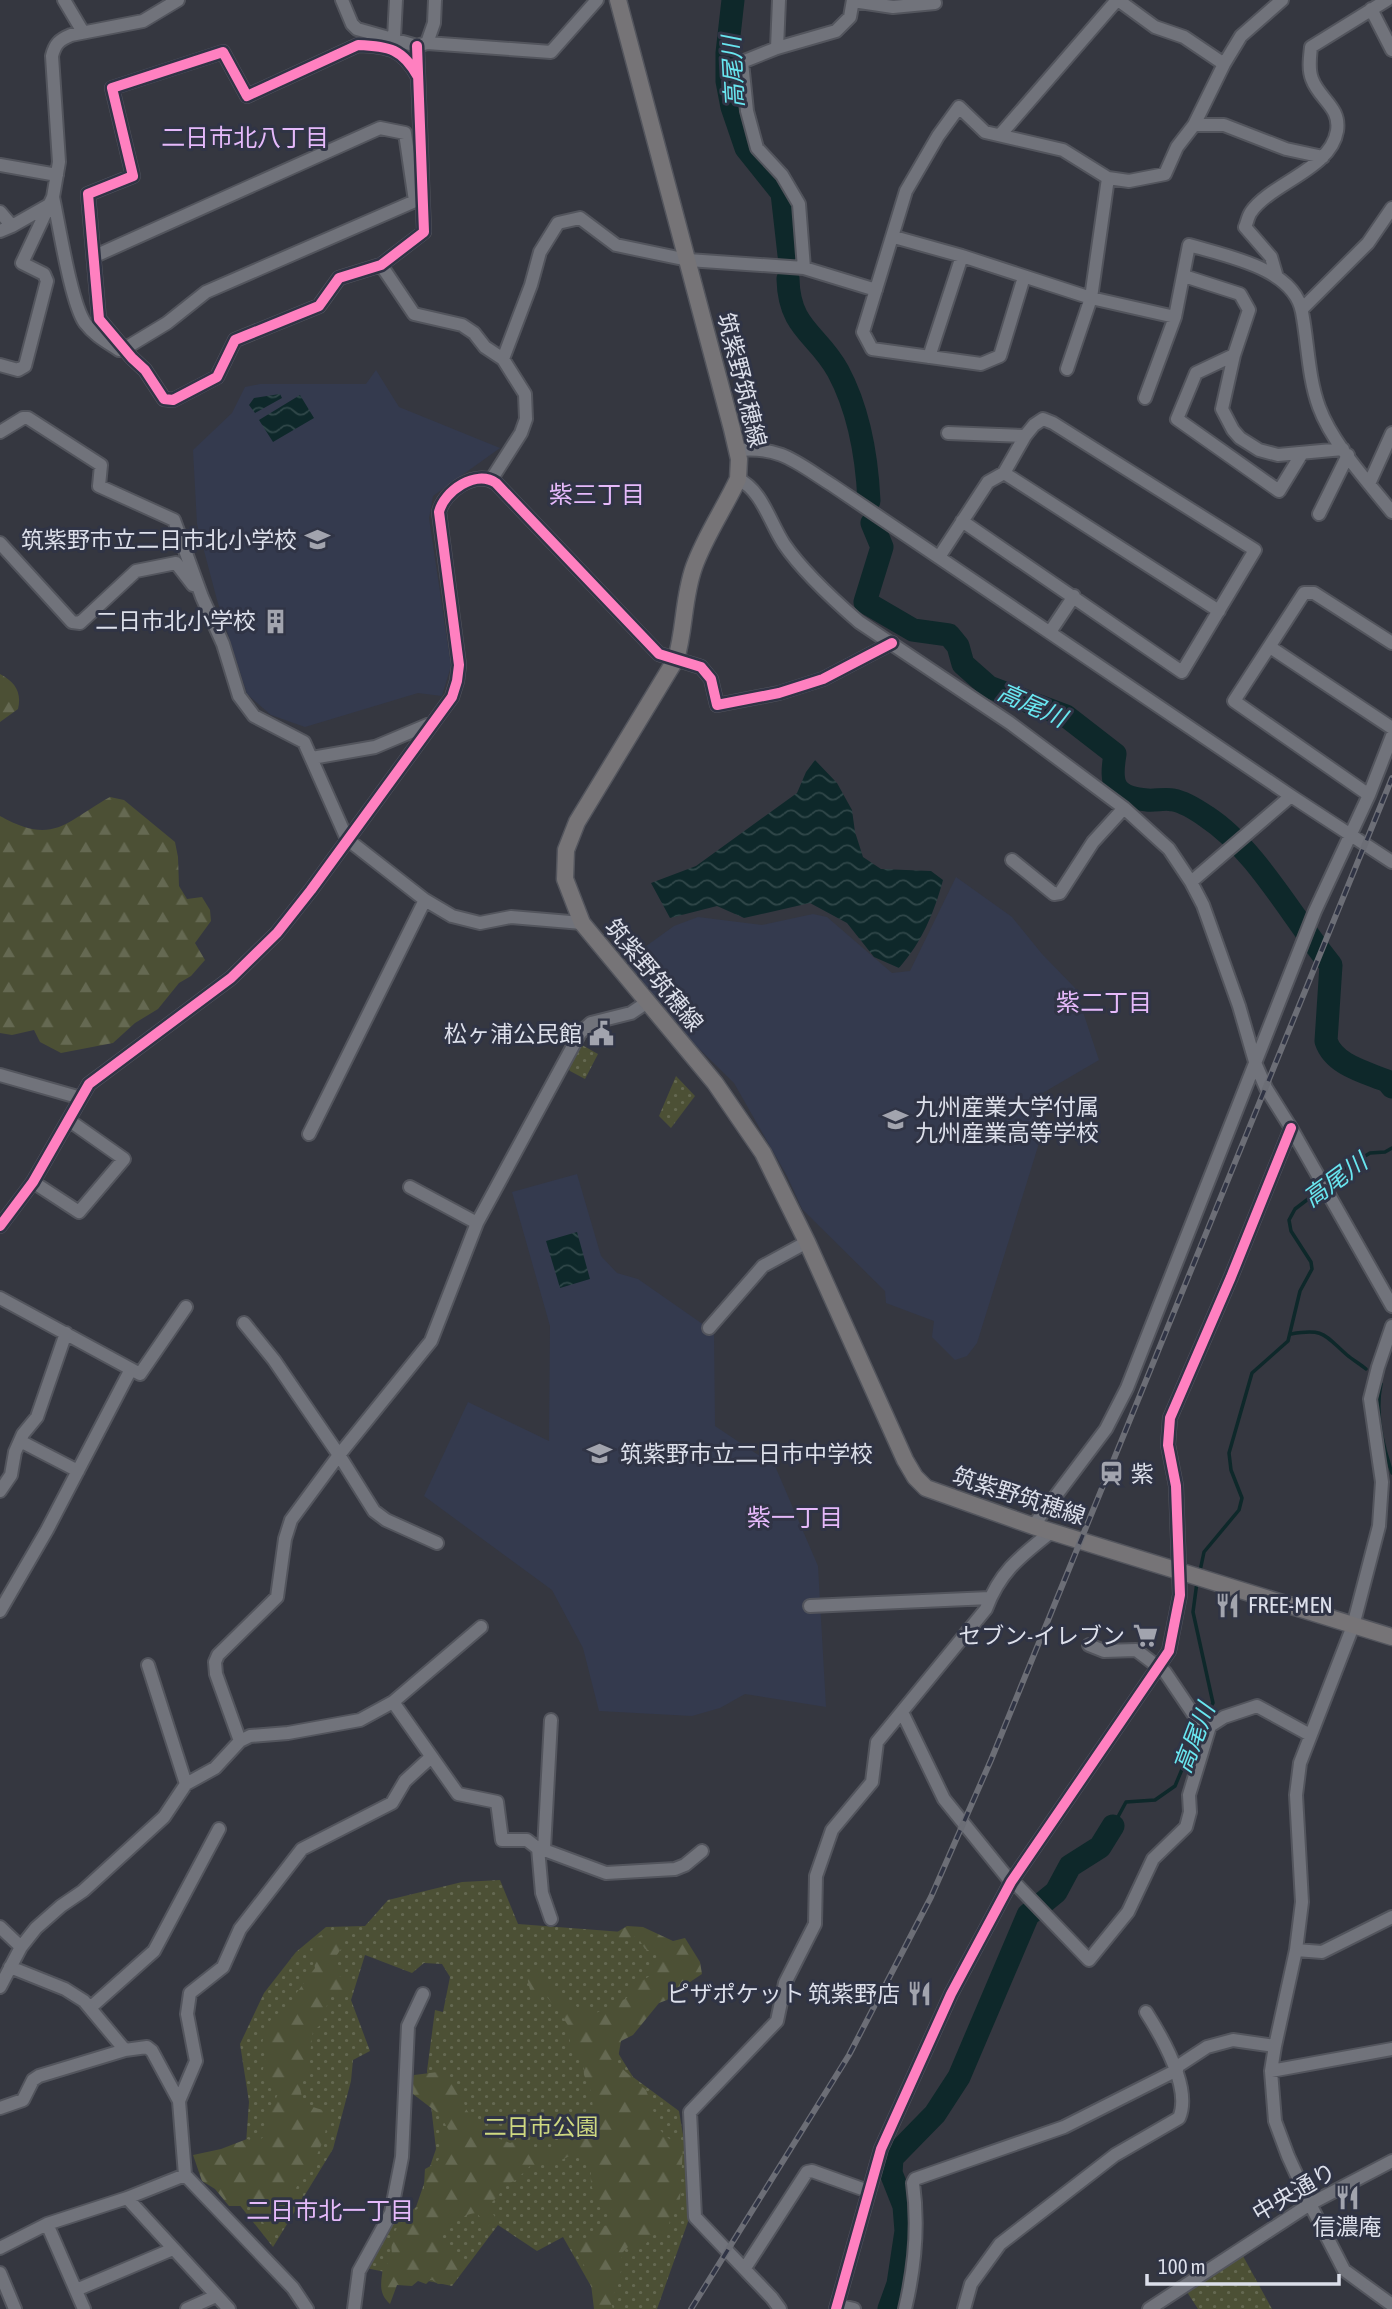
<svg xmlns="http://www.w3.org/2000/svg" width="1392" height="2309" font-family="'Asap Condensed','Noto Sans JP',sans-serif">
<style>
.built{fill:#343a4e}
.grass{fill:url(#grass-dots)}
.forest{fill:url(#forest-firs)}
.water{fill:url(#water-waves)}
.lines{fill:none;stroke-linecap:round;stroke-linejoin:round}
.stream{stroke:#0e282a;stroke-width:3.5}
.river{stroke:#0e282a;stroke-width:23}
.minor-casing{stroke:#53555d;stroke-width:16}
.major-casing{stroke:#53555d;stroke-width:19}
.minor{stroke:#71737b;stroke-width:12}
.major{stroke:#767477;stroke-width:16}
.rail-casing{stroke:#6c6e76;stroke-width:6}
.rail{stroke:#303445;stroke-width:3.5;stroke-dasharray:10;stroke-linecap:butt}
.cycleway-casing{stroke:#303445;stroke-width:15}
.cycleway{stroke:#ff80c0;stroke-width:10}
.labels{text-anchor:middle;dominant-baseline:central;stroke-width:6;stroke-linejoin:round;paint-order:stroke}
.street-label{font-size:23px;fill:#dcdfea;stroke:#303445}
.poi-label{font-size:23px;fill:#dcdfea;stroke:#303445;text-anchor:end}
.park-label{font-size:23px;fill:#cfd981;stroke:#303445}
.water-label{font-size:24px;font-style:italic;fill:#69e7f1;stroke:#303445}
.neighbourhood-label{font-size:24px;fill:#e5b9fa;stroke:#303445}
</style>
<defs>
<pattern id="grass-dots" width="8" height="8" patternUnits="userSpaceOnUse" patternTransform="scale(1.75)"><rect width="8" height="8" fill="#4c5035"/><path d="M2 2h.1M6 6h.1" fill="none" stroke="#656952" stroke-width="1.8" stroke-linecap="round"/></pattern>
<pattern id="forest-firs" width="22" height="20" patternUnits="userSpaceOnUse" patternTransform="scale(1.75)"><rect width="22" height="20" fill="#4c5035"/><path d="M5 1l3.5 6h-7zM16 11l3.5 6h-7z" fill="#656952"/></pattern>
<pattern id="water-waves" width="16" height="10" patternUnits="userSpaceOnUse" patternTransform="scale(1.75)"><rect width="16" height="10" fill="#0e282a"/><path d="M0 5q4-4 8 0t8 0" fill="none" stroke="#304749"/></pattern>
</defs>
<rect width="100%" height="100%" fill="#353740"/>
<path class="built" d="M376,370L399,407L500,448L433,496L429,518L451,666L442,696L418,693L305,727L271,715L247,694L217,600L197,524L193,450L232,413L245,387L260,384H366Z
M956,877L1012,917L1042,954L1075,988L1099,1060L1029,1101L1040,1140L977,1343L967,1356L955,1360L932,1337L934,1321L886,1303L885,1291L802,1209L787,1176L734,1083L683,1033L624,962L674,926L698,917L762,925L813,914L827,917L892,973L910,971Z
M577,1174L601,1256L617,1273L638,1279L714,1332L715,1426L775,1466L818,1566L826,1707L745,1694L720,1708L692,1716L599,1711L583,1648L552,1590L424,1496L468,1402L549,1441L550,1326L512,1192Z"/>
<path class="grass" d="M582,1045L598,1054L585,1079L570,1071L567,1066L576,1048Z
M676,1076L695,1096L671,1128L659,1116Z
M500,1880L518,1924L649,1934L681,1949L610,2040L633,2077L679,2111L687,2158L690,2216L657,2309H604L563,2237L537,2251L498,2225L452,2286L366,2268L392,2220L400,2221L416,2207L436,2149L427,2071L435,2010L443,2012L450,1977L442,1964L424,1963L412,1973L365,1955L351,2000L370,2051L353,2060L351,2081L333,2149L273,2247L238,2203L245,2157L249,2102L240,2044L264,1993L296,1952L326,1927L365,1926L388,1900L462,1882Z
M1243,2256L1272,2309H1198L1187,2292Z"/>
<path class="forest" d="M0,674C15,682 22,692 18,709L0,722Z
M110,797L124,800L175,842L178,857L179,886L187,899L202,897L210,910L211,921L195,943L205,960L191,976L179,983L158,1009L135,1023L113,1043L61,1053L40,1042L34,1030L12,1035L0,1033V816C54,846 65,822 110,797Z
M627,1926L643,1927L673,1941L685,1938L700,1962L702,1974L675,1992L667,2000L659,2003L633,2035L621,2041L617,2064L646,2090L660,2130L668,2138L683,2146L680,2199L671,2214L668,2231L655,2233L645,2245H630L621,2254V2271L611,2303L613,2309H594L591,2284L593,2278L569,2244L574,2238L591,2241L598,2227L609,2225L613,2211C593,2197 588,2188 592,2164L576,2153L555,2163H543L538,2169L530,2166L516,2180L502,2187L499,2195L488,2206L495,2217L489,2225L486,2226L477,2213C461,2214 451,2226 438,2234L441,2246L451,2251L461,2263L459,2274L452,2283L438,2284L431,2279L426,2284L418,2281L412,2286L397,2285L390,2304C378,2293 381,2283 383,2267L393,2259C389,2244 393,2230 405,2218C411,2212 418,2211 421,2203C425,2193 424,2179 425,2169L436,2163L442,2155L439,2139L450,2132L439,2114L409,2091L414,2075L438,2072L460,2090L466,2109L486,2138L495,2137L510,2143L526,2138L528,2147L537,2150L554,2149L578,2129L586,2126L593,2116L592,2094L584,2075L583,2060L570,2044L569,2027L559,2011L546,1996L532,1997L527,1978L543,1971L553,1988L581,2010L593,2008L596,2013L627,1998L632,1986L650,1976L653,1969L659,1964L656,1953L645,1949L637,1936L622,1941L614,1934Z
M345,1928L341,1949L332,1962L339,1976L349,1978V1997L329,1996L323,2023L313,2031L307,2077L299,2081L303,2104L329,2112L324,2139L315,2159L298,2184L291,2199L281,2206L278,2227L271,2235L253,2206H229L215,2189L202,2181L193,2155L221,2149L247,2139L257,2142L267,2134L266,2119L278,2094L262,2073L267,2053L262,2044C267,2021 271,2013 295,2007V1995L315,1968L312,1952L315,1939L327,1931Z"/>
<path class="water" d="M280,394L282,398L255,413L249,405L254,398Z
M300,395L314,418L273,442L259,420Z
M815,760L837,783L852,810L855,832L863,857L881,869L931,871L943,880C934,913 922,942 899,968L874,957L847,923L810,903L744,918L717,906L670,918L651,883L696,866L797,793L806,772Z
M577,1232L590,1279L560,1288L546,1241Z"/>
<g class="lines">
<path class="stream" d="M1291,1334C1325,1328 1324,1335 1347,1355C1353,1360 1360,1364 1366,1369
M1381,1384C1375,1412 1383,1447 1392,1473
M1200,1571L1204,1552L1239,1510L1242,1498L1231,1470L1229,1453L1252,1373L1288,1341L1300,1291L1312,1269L1311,1262L1291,1231L1289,1220L1295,1209L1333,1180L1342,1170L1370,1153L1385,1152L1392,1148
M1197,1582L1193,1612L1213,1703L1205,1717
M1113,1826L1126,1802L1155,1800L1175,1786L1201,1724"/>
<path class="river" d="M733,0L727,53V81L732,107L746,148L782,193L789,255
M788,279C789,329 818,334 838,371C859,410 867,458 869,501
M872,523L882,547L865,602L913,630L949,635L958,646L963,664L989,687L1066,716L1115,754C1110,784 1113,797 1147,800C1155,801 1165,798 1173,800C1185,802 1197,810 1207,817C1256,849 1293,919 1331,965L1326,1041C1334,1065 1365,1072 1387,1081L1392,1087
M889,2309L898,2284L906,2231L904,2206L891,2173L892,2158L935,2114L959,2077L1028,1915L1056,1892L1070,1866L1100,1847L1113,1826"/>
<defs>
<path id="minor" d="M64,0L83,32
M342,0L352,24L357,29L417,46L427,43L551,52L597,0
M1118,0L1155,27L1184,37L1224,64
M853,1L893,7L935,3
M1371,9L1392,50
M394,38L396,0
M427,43L434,23L435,0
M417,46L424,232L381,265L339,278L319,306L235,340L217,377L173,400L164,399L145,370L132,358L99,319L88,194L133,176L112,88L223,52L247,96L358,45C389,46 403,49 418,77
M777,48L779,0
M1194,125H1224L1286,149L1323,157
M1000,135L1117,0
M0,165L57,175
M53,197C59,225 71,303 85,323C94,335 107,342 119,350
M0,212L12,226
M0,231L12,226L49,205
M894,237L962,256L1091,298L1175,317
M95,256L380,128L405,133L415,201
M381,265L414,314L462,325L474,333L485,347L503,359L525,394L526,419L521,433L491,480
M804,268L799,204L782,175L757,148L747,111L742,62L777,48L836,31L850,17L853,0
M1276,274L1271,257L1245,227C1247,223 1248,216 1251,212C1271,183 1331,169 1337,131C1341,107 1319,99 1312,79C1308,69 1310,57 1311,47L1387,0
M1184,276L1240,294L1249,310L1234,355L1222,409L1233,430L1240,438L1259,450L1278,455L1343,449
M1024,277L1000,356L981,364L872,349L863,332L906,191L938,136L959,107L985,132L1063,150L1108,178L1129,181L1165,174L1177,147L1194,125L1224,64L1241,36L1282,0
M1302,309L1368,243L1392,208
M124,349L167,323L206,292L422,198
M1234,355L1196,373L1177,419L1279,491L1301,455
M929,357L962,256
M503,359L531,285L540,252L558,223L580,218L616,245L688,260L804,268L876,290
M0,365L18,370L25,366L47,281L44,274L22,263L53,197L59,162L52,56C55,44 59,40 71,35L143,21L178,0
M1067,369L1091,298L1108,178
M1145,398L1175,317L1189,245C1226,256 1294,268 1302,312C1308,343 1308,377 1319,407C1332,443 1368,482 1392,512
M0,432L23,418H28L101,465L99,486L174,520L202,597L223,644L239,696L254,716L304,742L347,839L425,900L452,916L480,923L511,917L582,923
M948,433L1025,436
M738,450C781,446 797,463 832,485L1291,796L1392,862
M1004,473L1219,611
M738,479C762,490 770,523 784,544C801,569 836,602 859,622L1010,723L1124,808L1169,849L1191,882L1203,905L1239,1006L1256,1065L1266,1088L1291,1128L1392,1306
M1369,484L1392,433
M1319,514L1348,455
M0,543L72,622L80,623L136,571L176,563L193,585
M939,557L988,482L1004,473L1025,436L1034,425L1043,419L1053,423L1255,550L1182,672L962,521
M1050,632L1074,596
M1270,647L1392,728
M312,758L375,747L432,723
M1369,795L1234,701L1304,593H1314L1392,643
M1012,860L1054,894L1060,893L1093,842L1124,808
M1191,882L1291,796
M0,1075L81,1098
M309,1134L425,900
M33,1182L79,1212L124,1159L70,1121
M410,1187L477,1223
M0,1226L33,1182L89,1084L231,978L277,933L311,890L452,697L457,681L459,665L439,512C444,491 476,469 496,483L659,654L701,667L711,679L717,705L779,693L823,679L892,643
M0,1298L140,1374L186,1307
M244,1323L274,1360L339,1455L374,1511L386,1520L437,1543
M1392,1326L1378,1367L1370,1399L1382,1482L1379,1526L1353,1626L1300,1763L1296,1795L1302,1902L1296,1950L1275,2046L1271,2071L1275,2121L1288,2156L1310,2204L1344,2270L1392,2305
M709,1328L763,1266L807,1242
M20,1441L78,1471
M0,1491L11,1475L15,1452L23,1434L37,1417L66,1333
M1033,1526L1106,1429L1127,1388L1315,911L1369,795L1392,736
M810,1606L990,1598
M0,1611L47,1530L131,1369
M1089,1645L1104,1651L1136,1650L1165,1672L1194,1715L1210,1726
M148,1665L186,1784
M393,1702L458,1794L497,1802L502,1840H527L536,1847L606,1873L675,1869L685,1865L702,1851
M902,1712L944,1799L1011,1882
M240,1741L216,1674L215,1662L218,1655L277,1597L285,1539L291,1520L339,1455L431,1341L477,1223L580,1033L591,1023L631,1013L646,1003
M538,1848L542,1893L551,1919
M544,1849L551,1720
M1012,1880L1089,1960L1128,1912L1153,1859L1186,1827L1190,1812L1189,1795L1210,1726L1224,1717L1257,1706L1310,1735
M0,1927L21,1947
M1296,1950L1322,1952L1392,1917
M10,1967L65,1989L84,2001L125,2050L147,2047L152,2051L179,2101L185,2175L293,2288L307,2309
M0,1987L21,1947L36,1928L61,1906L83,1891L164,1817L186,1784L215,1768L240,1741L250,1736L288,1733L360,1720L393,1702L481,1627
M90,2008L154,1951L219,1829
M1175,2068L1207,2047L1233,2040L1275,2046
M1271,2071L1392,2049
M179,2101L196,2061L187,2014L190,1993L223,1967L240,1929L302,1849L392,1803L405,1781L430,1758
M0,2108L23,2100L33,2080L39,2076L125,2050
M127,2198L229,2309
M47,2224L84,2309
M0,2248L47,2224L127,2198L185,2175
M745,2268L807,2172L812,2171L868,2191
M0,2273L15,2309
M76,2290L173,2249
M837,2305L854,2309
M187,2309L216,2296
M354,2309L359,2271L391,2213L402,2157L408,2026L423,1994
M780,2309L772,2298L695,2217L690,2112L777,2021L785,1983L815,1924L816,1876L832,1830L872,1782L877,1742L986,1609C1000,1571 1021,1556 1051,1532
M836,2309L881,2149L951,1994L1011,1882L1169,1651L1180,1595L1176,1486L1168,1445L1170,1418L1231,1277L1291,1128
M905,2309C915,2267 919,2226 913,2183L915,2179L1064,2127L1177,2070
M964,2309L971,2284L1000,2244L1115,2155L1179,2118C1192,2089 1162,2037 1146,2012
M1149,2309L1310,2204L1392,2161"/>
<path id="major" d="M618,0L732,429L739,459L738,479C724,509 705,536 694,567C683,598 685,629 676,659L577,822L566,850L565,879L582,923L715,1083L763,1153L807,1242L905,1460L915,1477L926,1488L1033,1526L1392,1637"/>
</defs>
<use href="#minor" class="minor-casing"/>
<use href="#major" class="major-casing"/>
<use href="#minor" class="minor"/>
<use href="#major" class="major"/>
<defs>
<path id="rail" d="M691,2309L849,2055L931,1897L991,1760L1392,778"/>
</defs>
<use href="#rail" class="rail-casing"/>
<use href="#rail" class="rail"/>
<defs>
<path id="cycleway" d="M417,46L424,232L381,265L339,278L319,306L235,340L217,377L173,400L164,399L145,370L132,358L99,319L88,194L133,176L112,88L223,52L247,96L358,45C389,46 403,49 418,77
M0,1226L33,1182L89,1084L231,978L277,933L311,890L452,697L457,681L459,665L439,512C444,491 476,469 496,483L659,654L701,667L711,679L717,705L779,693L823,679L892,643
M836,2309L881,2149L951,1994L1011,1882L1169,1651L1180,1595L1176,1486L1168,1445L1170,1418L1231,1277L1291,1128"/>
</defs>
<use href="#cycleway" class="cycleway-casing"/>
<use href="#cycleway" class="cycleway"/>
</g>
<defs>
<symbol id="school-bare" viewBox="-9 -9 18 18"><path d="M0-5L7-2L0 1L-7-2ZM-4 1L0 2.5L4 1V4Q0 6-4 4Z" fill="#a2a4ae" stroke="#303445" stroke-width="2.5" paint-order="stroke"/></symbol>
<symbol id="building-bare" viewBox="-9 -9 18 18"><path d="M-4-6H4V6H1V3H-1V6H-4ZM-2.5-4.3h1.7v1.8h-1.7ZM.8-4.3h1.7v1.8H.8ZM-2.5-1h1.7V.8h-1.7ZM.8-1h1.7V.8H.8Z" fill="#a2a4ae" stroke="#303445" stroke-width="2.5" paint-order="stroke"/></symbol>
<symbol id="civic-bare" viewBox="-9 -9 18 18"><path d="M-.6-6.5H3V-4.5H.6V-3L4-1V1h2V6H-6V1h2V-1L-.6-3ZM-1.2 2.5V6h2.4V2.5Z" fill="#a2a4ae" stroke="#303445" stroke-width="2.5" paint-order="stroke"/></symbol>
<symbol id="station-bare" viewBox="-9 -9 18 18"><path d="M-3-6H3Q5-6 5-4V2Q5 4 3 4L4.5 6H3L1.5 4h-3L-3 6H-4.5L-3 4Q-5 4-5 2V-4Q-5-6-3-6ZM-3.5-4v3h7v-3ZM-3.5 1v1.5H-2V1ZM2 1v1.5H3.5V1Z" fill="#a2a4ae" stroke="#303445" stroke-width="2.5" paint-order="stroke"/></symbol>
<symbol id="restaurant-bare" viewBox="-9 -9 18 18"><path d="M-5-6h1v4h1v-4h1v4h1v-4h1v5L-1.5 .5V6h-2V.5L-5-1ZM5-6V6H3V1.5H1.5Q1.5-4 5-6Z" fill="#a2a4ae" stroke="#303445" stroke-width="2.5" paint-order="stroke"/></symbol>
<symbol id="supermarket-bare" viewBox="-9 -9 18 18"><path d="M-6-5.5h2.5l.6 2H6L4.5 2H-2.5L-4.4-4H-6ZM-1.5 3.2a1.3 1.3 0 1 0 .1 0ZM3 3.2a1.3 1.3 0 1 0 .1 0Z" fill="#a2a4ae" stroke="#303445" stroke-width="2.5" paint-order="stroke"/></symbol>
</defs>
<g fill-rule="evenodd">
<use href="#school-bare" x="300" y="522" width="35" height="35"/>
<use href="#building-bare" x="258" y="604" width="35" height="35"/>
<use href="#civic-bare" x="584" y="1016" width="35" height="35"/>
<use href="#school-bare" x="878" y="1102" width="35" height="35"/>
<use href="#school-bare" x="582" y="1436" width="35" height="35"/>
<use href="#station-bare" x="1094" y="1456" width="35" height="35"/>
<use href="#restaurant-bare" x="1210" y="1588" width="35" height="35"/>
<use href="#supermarket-bare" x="1128" y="1618" width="35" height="35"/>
<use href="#restaurant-bare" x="902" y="1976" width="35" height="35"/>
<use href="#restaurant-bare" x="1330" y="2180" width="35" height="35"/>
</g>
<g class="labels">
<g class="street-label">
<text transform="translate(742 380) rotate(76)">筑紫野筑穂線</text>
<text transform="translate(654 975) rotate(50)">筑紫野筑穂線</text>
<text transform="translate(1019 1496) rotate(18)">筑紫野筑穂線</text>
<text transform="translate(1294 2192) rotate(-30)">中央通り</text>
</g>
<g class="poi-label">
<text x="297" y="540">筑紫野市立二日市北小学校</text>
<text x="256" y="621">二日市北小学校</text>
<text x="582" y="1034">松ヶ浦公民館</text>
<text x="915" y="1107" text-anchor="start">九州産業大学付属<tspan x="915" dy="26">九州産業高等学校</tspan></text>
<text x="620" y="1454" text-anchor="start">筑紫野市立二日市中学校</text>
<text x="1131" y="1474" text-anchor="start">紫</text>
<text x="1248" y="1605" text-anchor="start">FREE-MEN</text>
<text x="1125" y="1636">セブン-イレブン</text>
<text x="900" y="1994">ピザポケット 筑紫野店</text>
<text x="1347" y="2227" text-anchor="middle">信濃庵</text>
</g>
<g class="park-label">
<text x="541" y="2127">二日市公園</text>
</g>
<g class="water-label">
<text transform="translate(733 72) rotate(-93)">高尾川</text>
<text transform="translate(1032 705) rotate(24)">高尾川</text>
<text transform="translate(1335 1180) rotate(-36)">高尾川</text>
<text transform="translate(1194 1738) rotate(-69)">高尾川</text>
</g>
<g class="neighbourhood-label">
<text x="245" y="137">二日市北八丁目</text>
<text x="597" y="494">紫三丁目</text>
<text x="1104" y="1002">紫二丁目</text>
<text x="795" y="1517">紫一丁目</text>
<text x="330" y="2210">二日市北一丁目</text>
</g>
</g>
<path d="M1147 2274v10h192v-10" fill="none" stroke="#dcdfea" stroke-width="3.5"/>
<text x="1158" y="2274" font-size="21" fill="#dcdfea" stroke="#303445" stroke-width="5" paint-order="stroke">100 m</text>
</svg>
